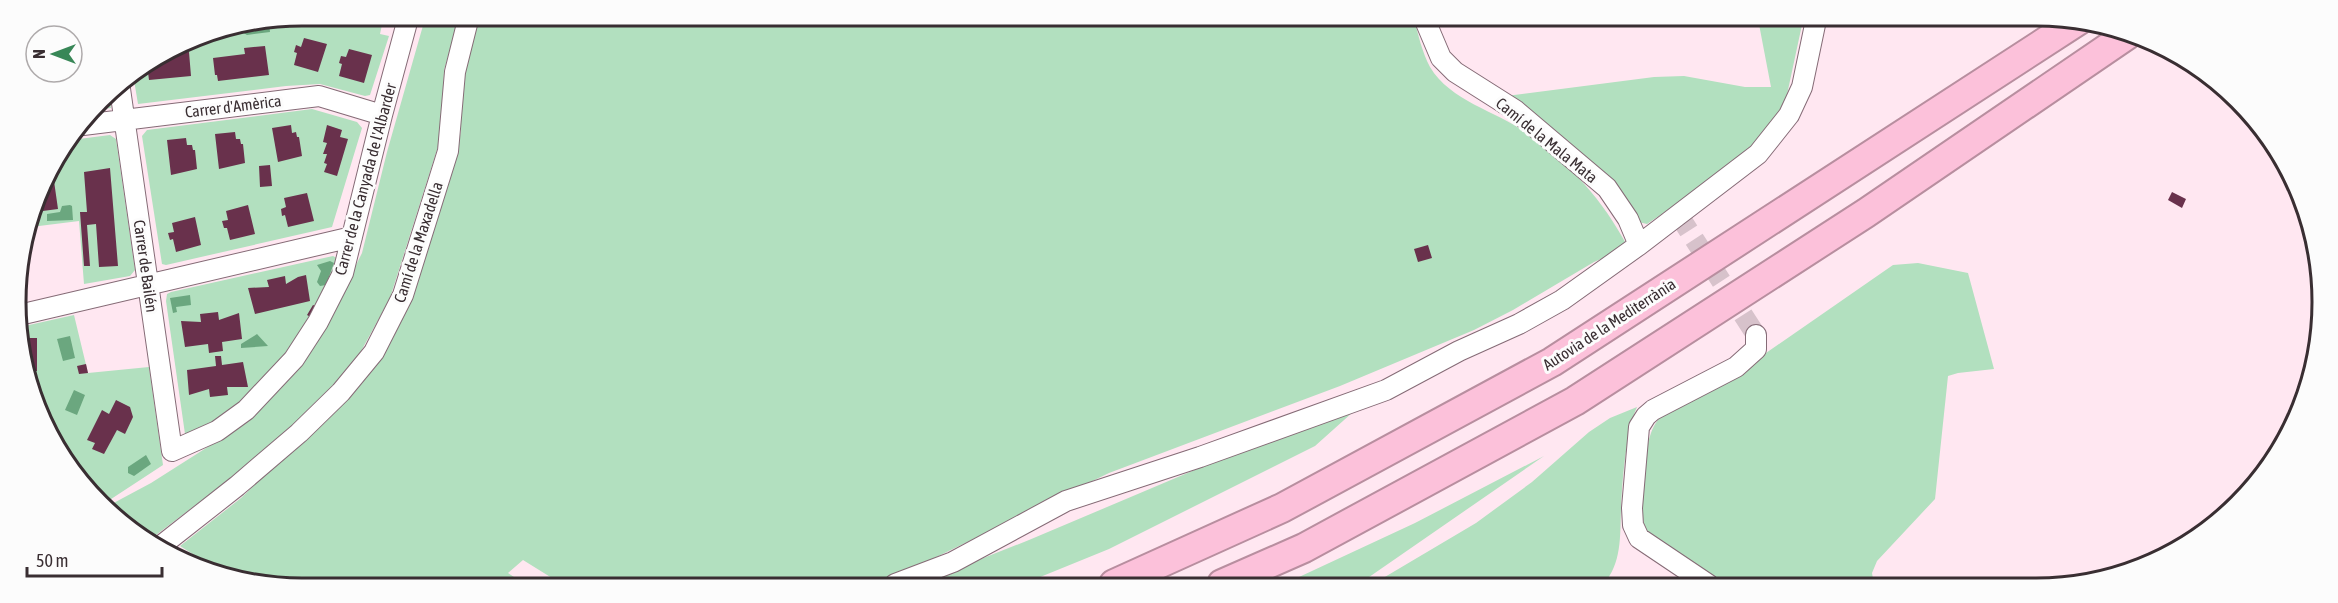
<svg xmlns="http://www.w3.org/2000/svg" width="2338" height="603" font-family="'Asap Condensed',sans-serif">
<style>
.green{fill:#b2e0bf}
.water{fill:#6ba77f}
.building{fill:#69314c}
.lines{fill:none;stroke-linecap:round;stroke-linejoin:round}
.minor-tunnel{stroke:#d7c2cb;stroke-width:20;stroke-dasharray:20 10;stroke-linecap:butt}
.minor-casing{stroke:#856b76;stroke-width:22}
.highway-casing{stroke:#b88e9f;stroke-width:32}
.minor{stroke:#fff;stroke-width:20}
.highway{stroke:#fcc1da;stroke-width:28}
.labels{text-anchor:middle;dominant-baseline:central;stroke-width:6;stroke-linejoin:round;paint-order:stroke}
.street-label{font-size:16px;fill:#392e32;stroke:#fcfcfc}
.rim{fill:none;stroke:#392e32;stroke-width:3}
</style>
<rect width="100%" height="100%" fill="#ffe7f1"/>
<path class="green" d="M302,15H395L393,22L383,20L380,34L389,36L370,95L365,96L320,84L286,86L138,104L133,74L192,37Z
M426,15H460L444,70L442,134L390,298L359,355L323,401L242,470L148,541L108,506L151,483L225,436L323,331L362,253L387,152Z
M473,16L1414,18C1418,34 1422,52 1430,67C1451,102 1497,111 1528,134C1572,166 1602,199 1628,247L1594,262L1513,310L1474,330L1340,386L1109,473L881,584L560,583L523,560L508,573L523,583H246L226,575L180,546L241,498L355,387L458,146L461,131V94Z
M1758,19L1803,20L1785,104L1757,150L1647,224L1634,221L1506,96L1654,77L1684,76L1745,87H1771Z
M108,91L111,108L94,110Z
M312,109L357,122L362,128L332,227L166,265L162,264L142,136L147,130Z
M110,135L116,139L135,270L130,276L84,284L79,221L31,227L45,174L71,140Z
M333,256L339,259L340,263L287,357L247,400L189,439L185,434L166,301L167,294L171,292Z
M1918,263L1968,273L1994,369L1958,373L1948,376L1935,499L1877,561L1872,573L1874,585H1719C1701,574 1684,561 1666,548C1661,543 1653,539 1648,533C1636,518 1644,452 1651,433C1654,424 1660,417 1666,410L1753,362L1893,265Z
M74,315L88,373L149,367L163,465L105,503L74,476L25,376L20,327Z
M1372,395L1315,446L1109,549L1023,584H918L1029,540Z
M1637,407C1626,430 1622,483 1621,509C1620,537 1622,563 1603,585L1373,584L1476,523L1532,482L1589,432L1610,418Z
M1544,456L1359,584H1284L1415,523Z
M2251,486L2226,517L2181,544Z"/>
<path class="water" d="M269,22L270,32L247,35L242,32L245,26Z
M70,205L72,206L73,220L47,221V214L60,212L62,206Z
M330,261L334,263L326,285L320,286L317,282L321,271L317,265Z
M190,295L191,305L176,307L177,312L173,313L170,298Z
M257,334L268,346L241,348V344Z
M70,336L75,358L63,361L57,339Z
M74,390L85,395L77,415L65,410Z
M146,455L151,464L134,476L128,473V467Z"/>
<path class="building" d="M304,38L327,44L318,72L294,65L297,53L294,52L296,45L301,47Z
M265,46L269,75L218,81L217,75H215L213,58L245,54L244,48Z
M349,49L372,55L364,83L339,76L342,64L339,63L341,56L346,57Z
M189,52L191,76L149,80L147,65L165,53Z
M291,125L292,133L296,132L297,137H299L302,156L278,162L272,128Z
M327,125L342,130L340,137L348,139L337,176L324,172L327,164L324,163L327,154H323L327,143L323,142Z
M235,132L236,139H240L241,144H243L245,163L219,169L215,134Z
M186,138L187,145H192L193,150H195L197,169L171,175L167,140Z
M270,165L272,186L260,187L259,166Z
M110,168L118,266L99,267L96,224L87,225L90,266H84L80,212H87L84,172Z
M54,181L58,209L35,212L43,182Z
M2172,192L2186,199L2182,208L2168,200Z
M307,193L314,221L288,227L285,215L282,216L281,209L286,207L284,198Z
M248,205L255,234L230,240L227,228H224L222,221L228,220L226,211Z
M195,217L201,245L176,252L173,239L170,240L168,233L174,232L172,223Z
M1428,245L1432,258L1418,262L1414,249Z
M306,275L310,301L255,314L248,288L269,287L267,280L285,276L286,284L298,277Z
M313,305L320,308L314,319L307,315Z
M218,312L219,320L239,313L242,339L222,342L223,351L209,353L208,344L185,347L181,321L201,322L200,314Z
M21,338H37V371H24Z
M215,356H221L222,365L243,362L248,387H227L228,395L210,397L209,389L189,395L187,370L216,366Z
M86,364L88,373L79,374L77,366Z
M116,400L130,407L133,417L125,434L117,430L104,454L92,449L95,443L87,440L102,410L109,414Z
M53,424L62,438L57,441L50,426Z
M76,463L85,476L84,484L74,476L70,467Z"/>
<g class="lines">
<path class="minor-tunnel" d="M1678,214L1756,335"/>
<defs>
<path id="minor" d="M1424,18L1441,58L1455,72L1515,110L1607,188L1628,219L1639,245
M119,82L172,451L217,431L246,410L294,359L318,322L343,273L382,115L409,15
M83,125L319,96L382,115
M19,315L352,237
M157,549L237,486L299,433L341,392L374,352L403,295L448,151L455,72L469,16
M895,584L953,562L1066,501L1200,457L1386,390L1459,351L1519,324L1562,300L1639,245L1758,154L1789,115L1802,87L1816,20
M1709,585L1639,538L1633,525L1632,508L1639,427L1646,416L1653,410L1736,367L1756,349V335"/>
<path id="highway" d="M1114,584L1282,508L1552,362L2079,20
M1222,584L1304,548L1575,401L1866,213L2127,35"/>
</defs>
<use href="#minor" class="minor-casing"/>
<use href="#highway" class="highway-casing"/>
<use href="#minor" class="minor"/>
<use href="#highway" class="highway"/>
</g>
<g class="labels">
<g class="street-label">
<text transform="translate(233 106) rotate(-7)">Carrer d'Amèrica</text>
<text transform="translate(1547 140) rotate(39)">Camí de la Mala Mata</text>
<text transform="translate(365 179) rotate(-75)">Carrer de la Canyada de l'Albarder</text>
<text transform="translate(418 242) rotate(-72)">Camí de la Maxadella</text>
<text transform="translate(146 266) rotate(82)">Carrer de Bailén</text>
<text transform="translate(1609 324) rotate(-33)">Autovia de la Mediterrània</text>
</g>
</g>
<path d="M0 0H2338V603H0ZM302 26H2036A276 276 0 0 1 2312 302V302A276 276 0 0 1 2036 578H302A276 276 0 0 1 26 302V302A276 276 0 0 1 302 26Z" fill="#fcfcfc" fill-rule="evenodd"/>
<path class="rim" d="M302 26H2036A276 276 0 0 1 2312 302V302A276 276 0 0 1 2036 578H302A276 276 0 0 1 26 302V302A276 276 0 0 1 302 26Z"/>
<g transform="translate(54 54) rotate(270)"><circle r="28" fill="#fcfcfc" stroke="#aeaaab" stroke-width="1.5"/>
<path d="M0-4.5L10 22L0 15L-10 22Z" fill="#388757"/>
<text y="-9" font-size="16" font-weight="bold" text-anchor="middle" fill="#392e32">N</text>
</g>
<path d="M27 567v9h135v-9" fill="none" stroke="#392e32" stroke-width="3"/>
<text x="36" y="567" font-size="18" fill="#392e32" stroke="#fcfcfc" stroke-width="4.5" paint-order="stroke">50 m</text>
</svg>
